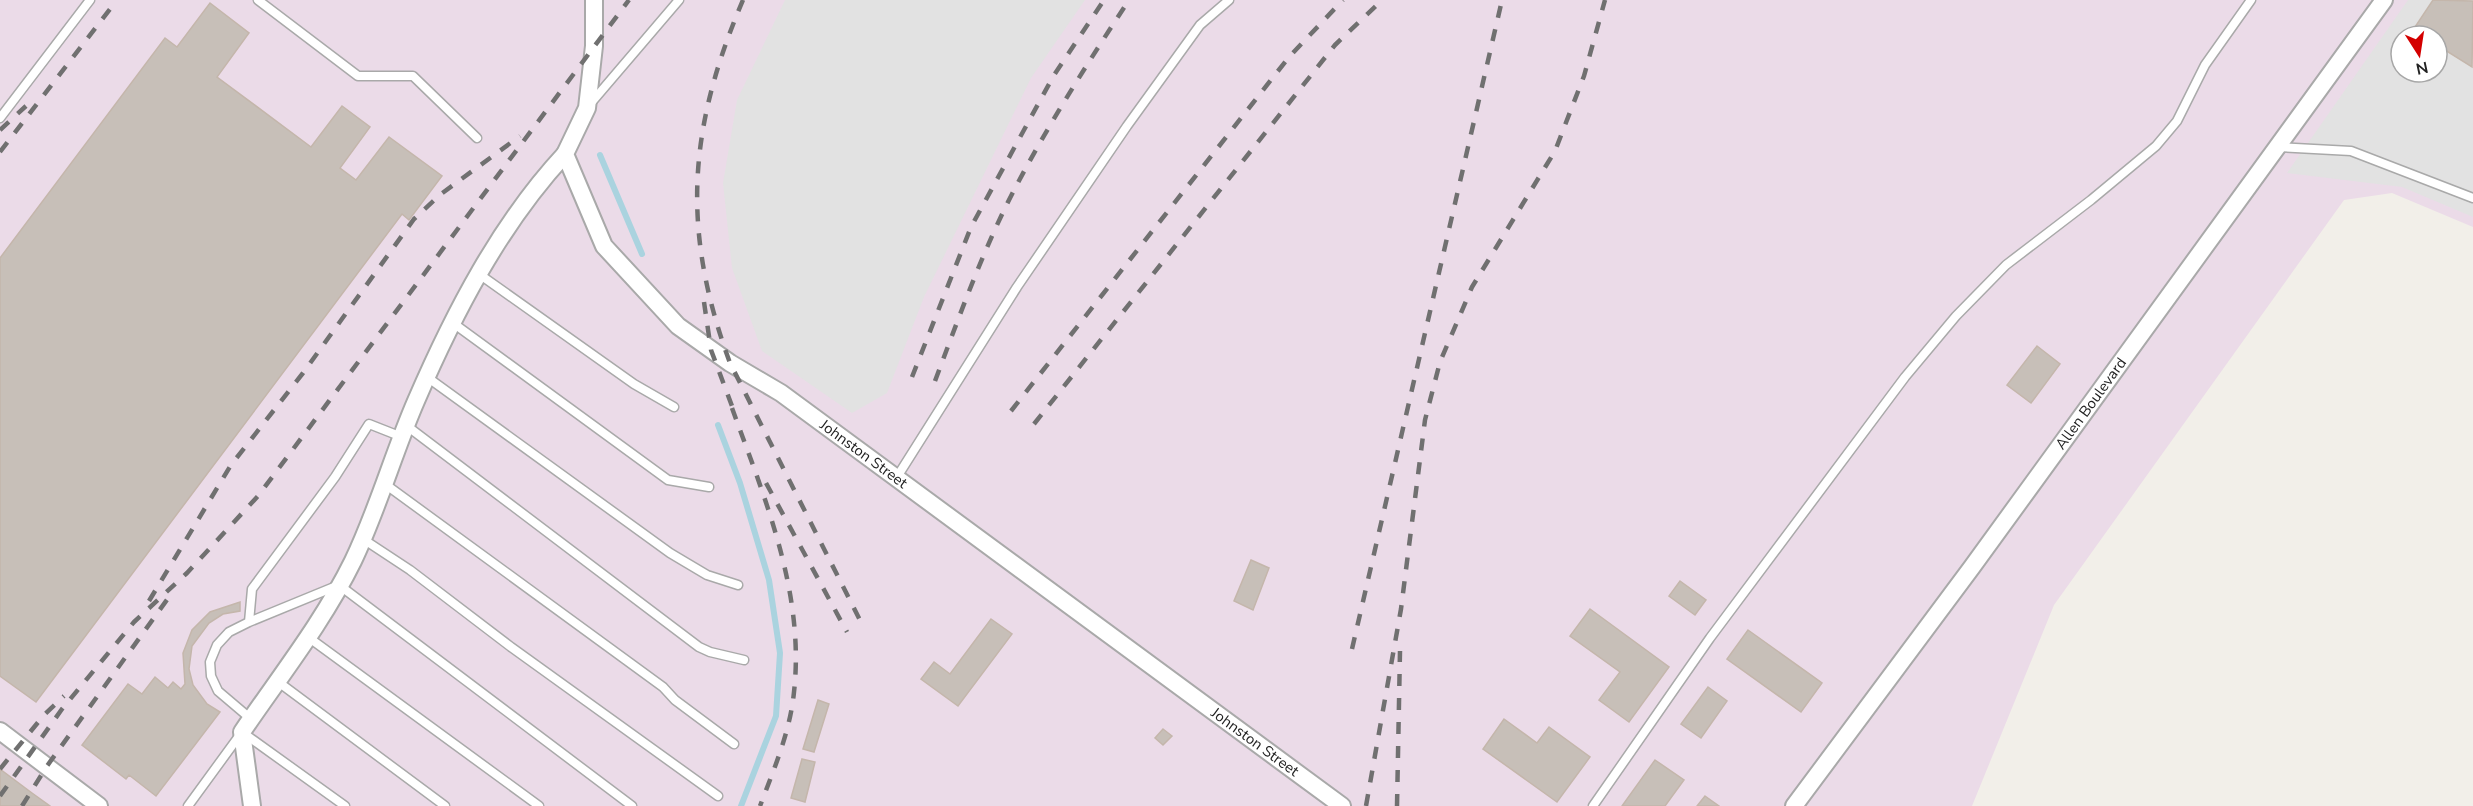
<svg xmlns="http://www.w3.org/2000/svg" width="2473" height="806" font-family="'Nunito Sans',sans-serif">
  <style>
    .industrial { fill: #ebdbe8; fill-rule: evenodd }
    .parking { fill: #e2e2e2; fill-rule: evenodd }
    .lines { fill: none; stroke-linecap: round; stroke-linejoin: round }
    .stream { stroke: #aad3df; stroke-width: 6 }
    .building { fill: #c7bfb8; stroke: #c4b6ab; stroke-width: 1.5 }
    .lane-casing { stroke: #a9a9a9; stroke-width: 11 }
    .street-casing { stroke: #a9a9a9; stroke-width: 20 }
    .lane { stroke: #fff; stroke-width: 8 }
    .street { stroke: #fff; stroke-width: 16 }
    .rail { stroke: #707070; stroke-width: 4.5; stroke-dasharray: 12 12; stroke-linecap: butt }
    .labels { text-anchor: middle; stroke-width: 6; stroke-linejoin: round; paint-order: stroke }
    .street-label { font-size: 15px; fill: #222; stroke: #fff }
  </style>
  <rect width="100%" height="100%" fill="#f2efe9"/>
  <path class="industrial" d="M0 0H2473V227L2392 193 2344 200 2054 605 1972 806H0ZM2401 36H2437V72H2401Z"/>
  <path class="parking" d="M785 0H1085L1031 78 924 297 887 393 852 413 762 351 732 268 723 183 737 100Z
    M2408 0H2473V217L2402 187 2287 173ZM2401 36H2437V72H2401Z"/>
  <g class="lines">
    <path class="stream" d="M600 155 642 254
      M718 425 740 483 769 580 780 653 776 716 741 806"/>
  </g>
  <path class="building" d="M2433 0 2473 1 2472 67 2437 45V36H2423L2413 30Z
    M210 3 249 33 217 77 311 147 342 106 370 127 340 168 356 180 389 137 442 176 409 220 402 214 36 702 0 676V258L165 38 177 47Z
    M2037 346 2060 364 2031 403 2007 385Z
    M1251 560 1269 568 1253 610 1234 601Z
    M1680 581 1706 600 1695 615 1669 596Z
    M240 602V611L223 614 209 623 192 646 189 669 193 685 207 704 220 712 156 796 129 775 126 779 82 745 128 684 142 694 155 677 168 688 173 682 181 689 185 684 183 653 192 630 210 612Z
    M1590 609 1669 667 1629 722 1599 700 1620 672 1570 636Z
    M991 619 1012 634 958 706 921 679 934 662 950 674Z
    M1748 630 1822 683 1801 712 1727 659Z
    M1708 687 1727 701 1701 738 1681 724Z
    M818 700 829 704 814 752 803 749Z
    M1504 719 1537 743 1549 727 1590 757 1557 802 1483 749Z
    M1163 729 1172 736 1163 745 1155 738Z
    M802 759 815 762 805 802 791 798Z
    M1655 760 1684 780 1665 806H1622Z
    M0 769 32 793 50 806H0Z
    M1705 796 1719 806H1697Z"/>
  <g class="lines">
    <defs>
      <path id="lane" d="M258 0 358 76H413L477 138
        M591 103 679 0
        M0 118 90 0
        M2279 147 2351 151 2473 198
        M479 274 634 384 674 407
        M453 323 668 480 709 487
        M427 377 670 553 707 575 738 585
        M407 426 699 647 710 652 744 660
        M897 477 1017 287 1127 126 1200 25 1229 0
        M385 484 663 687 675 700 734 744
        M363 539 410 570 511 647 718 796
        M249 622 252 589 335 477 369 424 402 437
        M308 637 539 806
        M277 681 445 806
        M251 719 218 691 211 676 210 662 217 645 229 632 249 622 339 585 632 806
        M188 806 242 732 345 806
        M1593 806 1710 638 1905 377 1956 316 2006 265 2091 200 2156 146 2177 121 2205 65 2251 0"/>
      <g id="street">
        <path id="s1" d="M594 0V46L587 108 565 154 604 246 678 326 730 363 781 393 1342 806"/>
        <path d="M0 731 99 806"/>
        <path d="M252 806 242 732C280 676 323 622 353 561 378 509 393 454 416 401 454 313 500 224 565 154"/>
        <path id="s2" d="M1794 806 1972 567 2384 0"/>
      </g>
    </defs>
    <use href="#lane" class="lane-casing"/>
    <use href="#street" class="street-casing"/>
    <use href="#lane" class="lane"/>
    <use href="#street" class="street"/>
    <path class="rail" d="M743 0C688 129 681 230 730 363L863 626
      M0 130 26 106
      M0 152 117 0
      M704 302 711 350 735 414
      M912 377 971 227 1054 75 1104 0
      M935 381C958 320 980 258 1009 200 1044 131 1087 64 1129 0
      M732 408C765 499 805 593 794 692 790 732 774 769 760 806
      M1011 411 1289 57 1343 0
      M1034 424 1335 45 1382 0
      M766 483 847 632
      M149 601 231 465 303 373 414 219 441 194 520 136
      M1352 649 1502 0
      M0 769 44 715 64 696
      M0 796 62 709 134 622 187 573 258 496 629 0
      M22 806 47 766 169 597
      M1366 806 1401 609 1425 420 1440 362 1472 287 1555 151 1584 76 1605 0
      M1397 806 1400 651"/>
  </g>
  <g class="labels">
    <g class="street-label">
      <text dy="5" stroke="none"><textPath href="#s2" startOffset="500">Allen Boulevard</textPath></text>
      <text dy="5" stroke="none"><textPath href="#s1" startOffset="594">Johnston Street</textPath></text>
      <text dy="5" stroke="none"><textPath href="#s1" startOffset="1080">Johnston Street</textPath></text>
    </g>
  </g>
  <g transform="translate(2419 54) rotate(168)"><circle r="28" fill="#ffffff" stroke="#a7a7a7" stroke-width="1.5"/>
  <path d="M0-4.5L10 22L0 15L-10 22Z" fill="#d40000"/>
  <text y="-9" font-size="16" font-weight="bold" text-anchor="middle" fill="#222222">N</text>
  </g>
</svg>
